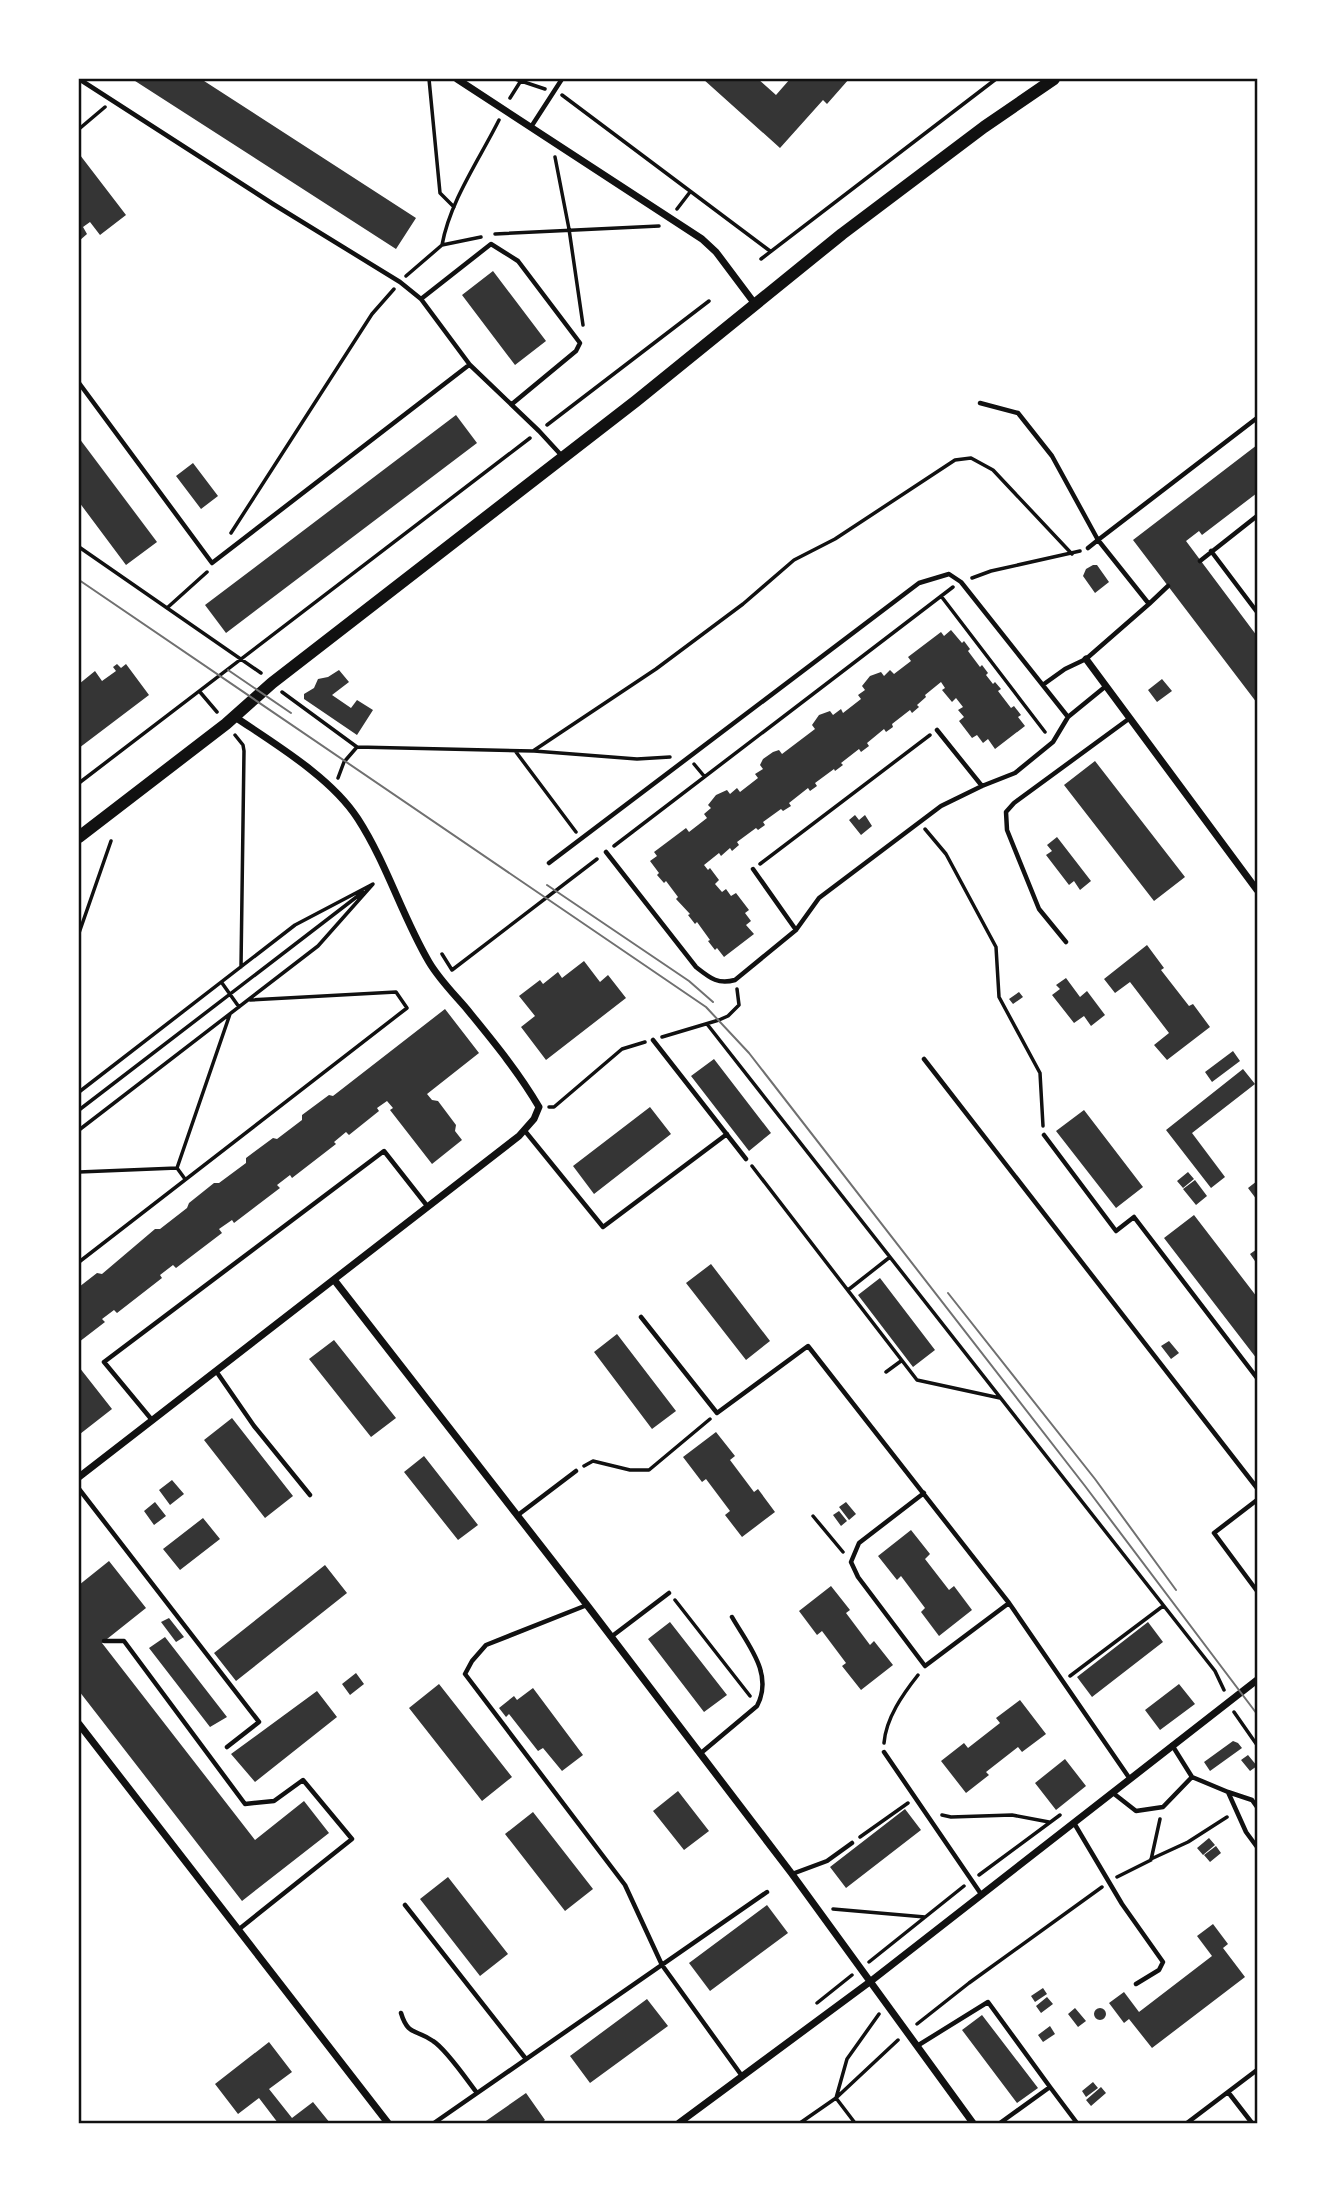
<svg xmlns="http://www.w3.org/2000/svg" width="1336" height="2202" font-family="'DejaVu Sans',sans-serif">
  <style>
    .building { fill: #353535 }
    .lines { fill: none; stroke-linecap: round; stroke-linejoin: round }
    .path { stroke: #111; stroke-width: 3.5 }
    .service { stroke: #111; stroke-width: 4.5 }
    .minor { stroke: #111; stroke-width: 7 }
    .tertiary { stroke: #111; stroke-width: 12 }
    .tram { stroke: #707070; stroke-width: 2 }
    .neatline { fill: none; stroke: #111; stroke-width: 2.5 }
  </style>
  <rect width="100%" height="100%" fill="#fff"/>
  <path class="building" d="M132 79H201L416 218 396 249Z
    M703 79H758L776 95 790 79H849L827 104 823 100 780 148Z
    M80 155 126 215 100 235 90 222 83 227 87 234 79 241Z
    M493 271 546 341 515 365 462 295Z
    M456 415 477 443 226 633 205 605Z
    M79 438 157 542 126 565 79 502Z
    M1257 445V493L1202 535 1199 531 1186 541 1257 636V703L1133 540Z
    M193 463 218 496 201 509 176 476Z
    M1093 565H1097L1109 582 1095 593 1083 576 1086 569Z
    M951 630 962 643 964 641 970 649 968 651 980 667 982 665 988 673 986 675 993 684 995 682 1001 689 998 691 1011 708 1014 706 1021 715 1018 717 1025 726 995 749 988 739 983 743 977 735 972 738 959 721 964 717 958 710 963 707 956 698 952 702 942 690 945 688 941 682 925 695 926 697 917 705 919 707 912 713 910 710 892 724 893 727 886 732 884 729 867 743 869 746 861 752 859 749 841 763 843 765 835 771 834 769 815 783 817 786 810 791 808 788 789 803 791 806 783 811 781 809 763 822 765 825 758 830 756 828 737 842 739 845 732 851 730 848 721 856 719 853 704 865 708 870 710 868 719 880 715 884 722 892 726 889 731 896 736 893 749 910 745 913 751 921 746 925 754 934 724 957 717 948 715 950 708 941 710 940 697 922 695 924 688 915 690 914 676 899 678 897 666 881 664 883 657 875 659 873 650 861 657 856 654 852 686 828 689 832 707 818 704 814 711 808 708 805 716 795 727 790 730 794 737 788 740 792 758 778 755 774 763 769 760 765 763 759 773 752 779 750 782 754 815 729 812 725 819 715 830 711 833 715 841 709 843 713 861 699 858 695 865 690 862 686 870 676 881 672 884 676 890 670 894 674 911 661 908 657 941 632 944 636Z
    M117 664 121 668 126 664 149 695 79 748V684L95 671 102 681 116 671 113 667Z
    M339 670 349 682 332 695 351 708 357 700 373 710 357 735 304 699V694L314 688 318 679 328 677Z
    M1162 679 1172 691 1157 702 1148 690Z
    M1095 761 1185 877 1154 901 1064 785Z
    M855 815 859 820 865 815 872 826 861 835 849 820Z
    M1057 837 1091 881 1080 890 1074 881 1069 885 1046 855 1052 851 1047 845Z
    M1147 945 1164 968 1161 970 1189 1006 1193 1004 1210 1027 1167 1060 1154 1045 1169 1033 1130 982 1115 993 1104 979Z
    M584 961 600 982 608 975 626 998 546 1060 521 1027 535 1016 519 996 540 980 543 984 558 972 562 978Z
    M1066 978 1080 997 1087 991 1105 1015 1091 1026 1084 1016 1074 1023 1052 995 1060 989 1056 985Z
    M1019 992 1023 997 1013 1004 1009 999Z
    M445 1009 479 1053 427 1094 432 1100 438 1101 456 1125 455 1131 462 1140 432 1164 390 1110 393 1108 387 1101 377 1108 379 1111 349 1135 346 1132 334 1142 336 1144 292 1178 290 1175 277 1185 280 1188 234 1223 232 1220 219 1229 222 1233 176 1268 173 1265 160 1275 162 1278 117 1313 114 1310 102 1319 105 1322 79 1342V1287L97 1273 102 1274 155 1229H160L187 1208 189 1203 214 1183H219L246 1163V1158L273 1138 277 1139 302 1120V1115L329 1095 333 1096Z
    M1233 1051 1240 1061 1212 1082 1205 1072Z
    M714 1059 771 1133 749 1151 691 1076Z
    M1243 1069 1255 1084 1192 1133 1225 1177 1211 1188 1166 1130Z
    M650 1107 671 1134 594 1194 573 1166Z
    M1084 1110 1143 1187 1116 1208 1056 1131Z
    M1188 1172 1194 1179 1183 1188 1177 1181Z
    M1195 1180 1207 1196 1196 1205 1183 1189Z
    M1257 1181V1200L1248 1188Z
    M1194 1215 1257 1297V1359L1164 1238Z
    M1257 1249V1264L1250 1254Z
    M711 1264 770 1341 746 1360 686 1283Z
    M880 1278 935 1350 913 1367 858 1295Z
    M617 1334 676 1411 652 1429 594 1352Z
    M334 1340 396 1418 371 1437 309 1359Z
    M1169 1341 1179 1353 1171 1359 1161 1346Z
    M79 1367 112 1409 80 1434 79 1432Z
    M232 1418 293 1496 265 1518 204 1440Z
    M716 1432 735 1456 730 1460 754 1492 758 1489 775 1512 742 1537 725 1515 730 1511 706 1479 702 1482 683 1457Z
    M424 1456 478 1525 458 1540 404 1472Z
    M172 1480 184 1494 170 1505 159 1490Z
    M155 1502 166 1516 154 1525 144 1511Z
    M846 1502 856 1514 849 1520 839 1507Z
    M839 1511 847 1521 841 1526 833 1515Z
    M203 1518 220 1539 180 1570 163 1549Z
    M911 1530 930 1554 925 1559 949 1590 954 1586 972 1610 939 1636 921 1612 925 1608 901 1576 897 1580 878 1556Z
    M109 1561 146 1608 102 1643 255 1840 304 1801 329 1833 242 1901 79 1691V1585Z
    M325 1565 347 1593 236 1681 214 1653Z
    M831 1586 850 1610 846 1613 870 1645 874 1641 893 1665 861 1690 842 1666 846 1663 822 1631 817 1635 799 1611Z
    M169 1618 184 1637 176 1642 161 1622Z
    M670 1622 727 1695 704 1712 648 1639Z
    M1148 1622 1163 1642 1092 1697 1077 1677Z
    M165 1637 227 1717 210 1727 149 1648Z
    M356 1673 364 1684 350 1695 342 1684Z
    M439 1684 512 1777 482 1801 409 1708Z
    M1179 1684 1195 1704 1160 1730 1145 1710Z
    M533 1688 583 1755 562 1771 543 1748 538 1751 509 1714 506 1717 499 1708 514 1696 517 1700Z
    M317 1691 337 1717 255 1782 231 1754Z
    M1020 1700 1046 1734 1022 1752 1018 1747 986 1772 989 1775 966 1793 941 1761 964 1743 968 1748 1000 1723 996 1718Z
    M1233 1741 1238 1743 1242 1748 1210 1771 1204 1762Z
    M1248 1755 1257 1766 1250 1771 1241 1760Z
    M1065 1759 1086 1786 1056 1810 1035 1783Z
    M678 1791 709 1831 684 1850 653 1811Z
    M905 1809 921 1830 846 1888 830 1867Z
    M533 1812 593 1889 565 1911 505 1834Z
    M1209 1838 1215 1845 1203 1855 1197 1848Z
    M1216 1846 1221 1853 1210 1862 1204 1855Z
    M448 1877 508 1954 480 1976 420 1899Z
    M767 1905 788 1933 710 1991 689 1963Z
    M1213 1924 1228 1944 1223 1948 1245 1977 1152 2048 1129 2019 1124 2023 1109 2003 1124 1992 1139 2012 1212 1956 1197 1936Z
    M1043 1988 1047 1994 1035 2002 1031 1996Z
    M1047 1997 1053 2004 1041 2013 1036 2006Z
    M647 1999 668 2026 590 2083 570 2056Z
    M1094 2014a6 6 0 1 1 12 0a6 6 0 1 1-12 0Z
    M1075 2008 1086 2021 1078 2027 1068 2014Z
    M982 2015 1038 2088 1017 2103 962 2030Z
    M1050 2026 1055 2034 1043 2042 1038 2035Z
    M269 2042 292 2072 269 2089 292 2118 313 2102 330 2123H278L259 2098 238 2114 215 2084Z
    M1093 2082 1098 2088 1086 2097 1082 2091Z
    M1101 2087 1106 2093 1091 2106 1086 2100Z
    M526 2093 545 2120 541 2123H483Z"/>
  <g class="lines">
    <path class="path" d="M429 79 440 193 454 207
      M515 79 545 89
      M562 95 770 251
      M510 98 522 79
      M79 129 105 107
      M555 157 569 229 583 325
      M677 209 690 192
      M495 234 659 226
      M442 245C450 201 479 160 499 120
      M761 259 996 79
      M406 276 442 245 481 237
      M547 425 709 301
      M231 533 372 314 394 289
      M79 547 261 673
      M972 578 991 571 1080 551
      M941 596 1045 732
      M167 608 207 572
      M200 692 217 712
      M282 692 357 747 533 751 656 669 743 604 794 560 835 539 955 460 971 458 993 470 1072 554
      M235 735 243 745 244 751 241 967
      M534 751 637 759 670 757
      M516 752 576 832
      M694 764 704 776
      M338 778 344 762 357 747
      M79 783 530 438
      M925 829 946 854 996 947 999 997 1040 1073 1043 1126
      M614 846 953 587
      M760 864 930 735
      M79 933 111 841
      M442 954 452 970 597 859
      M222 983 239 1007
      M707 1024 1215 1671 1224 1690
      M662 1037 719 1020 728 1016 739 1005 737 989
      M79 1092 295 925 373 884 318 946 79 1130
      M549 1107H554L622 1049 645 1042
      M79 1110 363 892
      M752 1166 917 1380 1000 1398
      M177 1168 185 1179
      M79 1172 177 1168 230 1014
      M79 1262 407 1008 396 992 250 1000
      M848 1290 890 1257
      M886 1372 901 1361
      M584 1466 593 1461 630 1470H649L710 1419
      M813 1516 843 1552
      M675 1600 750 1696
      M1070 1676 1163 1606
      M1234 1712 1257 1745
      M884 1743C886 1718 903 1694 918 1675
      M942 1815 951 1817 1012 1815 1049 1822
      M860 1837 908 1803
      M1151 1859 1188 1842 1227 1817
      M979 1875 1060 1815
      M1117 1877 1151 1860 1160 1819
      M833 1909 925 1917
      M869 1962 964 1886
      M817 2003 852 1975
      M917 2024 969 1983 1102 1887
      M800 2123 836 2098 898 2040
      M855 2123 836 2098 847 2059 879 2014"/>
    <path class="service" d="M79 79 273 204 400 282 421 299 470 365 539 431 562 456
      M531 127 562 79
      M421 299 491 244 518 261 580 343 576 351 512 404
      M79 383 212 563 469 365
      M980 403 1018 413 1052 456 1098 540 1088 548
      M1211 551 1257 612
      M1200 561 1257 516
      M1149 604 1168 586
      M1044 684 1065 669 1086 659 1149 604 1098 540 1257 418
      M937 730 982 786
      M606 852 696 967C710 978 718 985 735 980L796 930 819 898 941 806 982 786 1015 773 1053 742 1068 717 1106 686
      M549 863 919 583 949 574 961 582 1068 717
      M753 869 796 930
      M1066 942 1039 909 1007 830 1006 812 1014 803 1130 718
      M653 1040 746 1159
      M924 1059 1257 1488
      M525 1131 603 1227 727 1134
      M1044 1135 1116 1231 1134 1217 1257 1378
      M641 1317 717 1413 808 1346 1009 1603 1130 1779
      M216 1371 254 1426 310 1495
      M152 1420 104 1362 384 1151 428 1207
      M79 1489 259 1722 227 1747
      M924 1493 859 1543 851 1562 858 1577 925 1666 1009 1603
      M1257 1500 1214 1533 1257 1591
      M518 1515 576 1471
      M587 1605 486 1645 472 1661 465 1674 625 1885 662 1965 742 2076
      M611 1637 669 1593
      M104 1641H124L245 1804 274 1801 303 1780 352 1839 238 1930
      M884 1752 981 1894
      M701 1753 757 1706C774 1674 748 1645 732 1617
      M1192 1777 1228 1792 1246 1832 1257 1847
      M1228 1792 1252 1800 1257 1807
      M1113 1793 1136 1811 1163 1807 1192 1777 1172 1745
      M1074 1823 1122 1904 1163 1962 1159 1970 1136 1984
      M792 1874 827 1861 852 1843
      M405 1905 526 2059
      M401 2013C408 2036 416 2029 433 2041 446 2049 467 2080 477 2093
      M917 2046 988 2002 1050 2087 1000 2123
      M1050 2087 1077 2123
      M1228 2092 1252 2123
      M434 2123 767 1892
      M1187 2123 1257 2070"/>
    <path class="minor" d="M457 79 702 239 716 252 755 304
      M1086 659 1257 890
      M335 1281 587 1605 792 1874 973 2123
      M79 1477 519 1136 534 1119 539 1107C518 1071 492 1040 466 1008 453 993 439 979 429 962 402 916 387 864 358 819 332 778 275 744 235 717
      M79 1724 388 2123
      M679 2123 871 1981 1257 1680"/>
    <path class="tertiary" d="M79 837 226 724 272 683 636 401 842 234 984 127 1054 79"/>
    <path class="tram" d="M79 580 706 1007 749 1053 1085 1486 1257 1714
      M228 670 291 713
      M547 885 689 981 713 1002
      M948 1293 1095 1479 1176 1590"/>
  </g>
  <rect width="1336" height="2202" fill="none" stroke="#ffffff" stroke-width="161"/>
  <rect x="80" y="80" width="1176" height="2042" class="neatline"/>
</svg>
